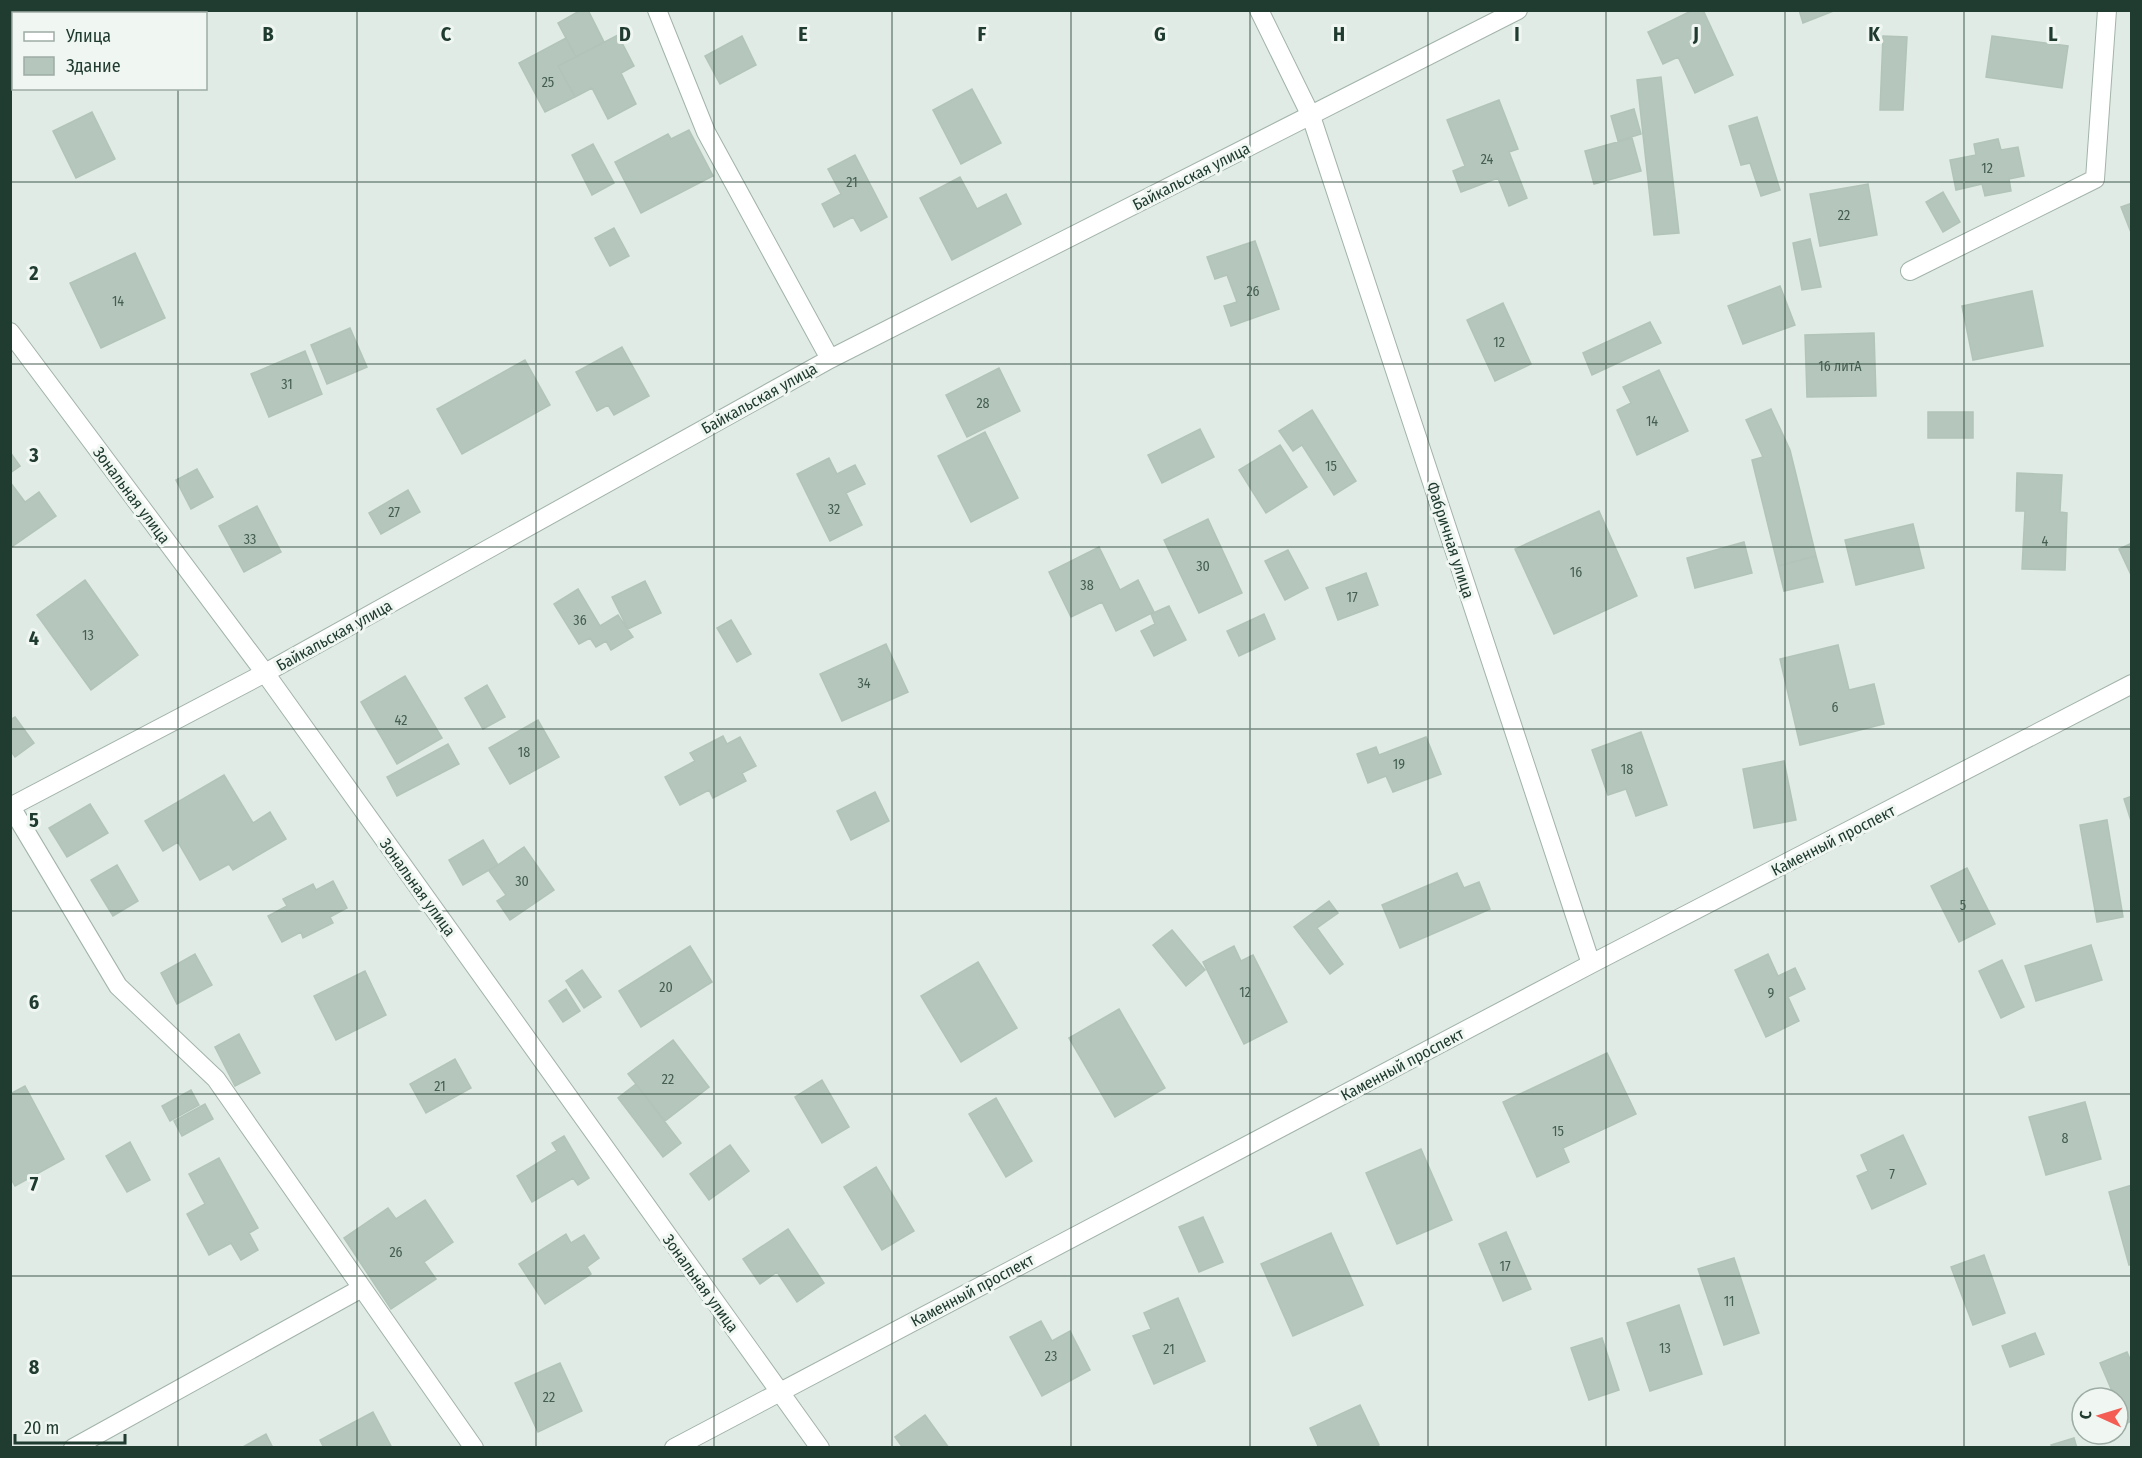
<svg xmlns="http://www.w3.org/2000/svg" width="2142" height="1458" font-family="'Fira Sans Condensed',sans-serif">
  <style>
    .building { fill: #b5c6bc; stroke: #b2c4b9; stroke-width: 1.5 }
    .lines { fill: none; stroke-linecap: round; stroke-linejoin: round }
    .minor-casing { stroke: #a2b3aa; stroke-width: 20 }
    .minor { stroke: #fff; stroke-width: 18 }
    .grid { fill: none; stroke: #203b2f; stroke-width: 1.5; stroke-opacity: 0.55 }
    .labels { text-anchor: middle; stroke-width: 6; stroke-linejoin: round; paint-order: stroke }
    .number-label { font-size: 14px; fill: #455e52 }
    .street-label { font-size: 16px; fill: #203b2f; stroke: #f0f7f2 }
    .grid-label { font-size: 20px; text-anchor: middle; font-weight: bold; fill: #203b2f; stroke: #f0f7f2; stroke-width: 6; stroke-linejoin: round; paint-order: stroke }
  </style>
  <rect width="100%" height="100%" fill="#dfebe4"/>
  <path class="building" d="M10 10H94L96 14H14V60L10 54Z
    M581 10H588L604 42 576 57 558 23Z
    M1693 10H1703L1733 75 1695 93 1678 57 1663 64 1648 32Z
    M1799 10H1836L1803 23Z
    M618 35 634 66 621 73 636 104 608 119 592 88 575 97 558 66Z
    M742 36 756 65 720 84 705 56Z
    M1883 36 1907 37 1903 110H1880Z
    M1992 36 2068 46 2062 88 1986 77Z
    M566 38 576 57 558 66 575 97 545 112 519 63Z
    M1661 77 1679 233 1654 235 1637 80Z
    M972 89 1001 143 961 164 933 110Z
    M1499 100 1518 149 1509 152 1527 198 1509 206 1498 178 1461 192 1453 171 1465 166 1447 120Z
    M1634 109 1641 134 1618 141 1611 116Z
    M92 112 115 159 76 178 53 131Z
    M1757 117 1780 190 1761 196 1750 163 1741 165 1729 126Z
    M689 130 713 176 641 213 615 162 668 134 671 139Z
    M1632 138 1641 171 1594 184 1585 151Z
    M1998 139 2001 150 2018 147 2024 176 2009 179 2011 191 1985 196 1982 184 1956 190 1950 160 1976 155 1974 144Z
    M593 144 614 183 592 195 572 155Z
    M855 155 887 217 861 231 853 217 834 227 822 204 841 194 828 169Z
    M960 177 977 209 1006 194 1021 224 952 260 920 198Z
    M1868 184 1877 235 1820 246 1810 194Z
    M1943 192 1960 222 1943 232 1926 202Z
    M2132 203V235L2121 207Z
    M614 228 629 256 610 266 595 238Z
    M1810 239 1821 287 1802 290 1793 243Z
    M1255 241 1279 309 1231 326 1224 306 1237 302 1227 275 1215 279 1207 257Z
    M135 253 165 318 101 348 70 283Z
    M1780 286 1795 325 1743 344 1728 306Z
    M2032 291 2043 346 1973 360 1962 306Z
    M1503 303 1531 364 1495 381 1467 320Z
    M1650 322 1661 343 1592 375 1583 353Z
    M350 328 367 367 327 384 311 345Z
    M1874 333 1876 396 1807 397 1805 335Z
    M622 347 649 396 614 415 608 405 597 411 576 372Z
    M305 351 322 394 269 417 251 374Z
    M525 360 550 405 462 454 437 409Z
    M999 368 1020 411 967 437 946 395Z
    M1659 370 1688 431 1637 455 1617 410 1631 403 1623 387Z
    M1771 409 1790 450 1816 556 1778 566 1752 460 1763 457 1746 420Z
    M1312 410 1356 481 1334 495 1302 445 1293 451 1279 431Z
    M1928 412H1973V438H1928Z
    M1200 429 1214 457 1162 483 1148 455Z
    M985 432 1018 498 971 522 938 456Z
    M1280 445 1307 487 1266 513 1239 470Z
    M10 452 20 466 10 473Z
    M829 458 837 474 855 465 865 484 846 493 862 525 830 541 797 474Z
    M197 469 213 497 191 509 176 480Z
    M2017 473 2062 475 2060 512 2067 513 2065 570 2022 569 2025 511H2016Z
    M10 482 25 502 39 492 56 516 10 548Z
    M408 490 420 512 381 534 369 513Z
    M257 506 281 552 244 572 219 526Z
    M1599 511 1637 596 1554 634 1515 549Z
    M1208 519 1242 593 1199 613 1164 540Z
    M1913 524 1924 568 1856 585 1845 540Z
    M1744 542 1752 573 1695 588 1687 558Z
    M2132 543V577L2119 549Z
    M1099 547 1120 590 1138 580 1154 612 1116 631 1102 602 1071 617 1049 572Z
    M1288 550 1308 588 1285 600 1265 561Z
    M1816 556 1823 582 1784 591 1778 566Z
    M1366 573 1378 605 1338 620 1326 588Z
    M85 580 138 655 91 690 37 615Z
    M645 581 661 613 628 629 612 597Z
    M578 589 600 626 618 615 633 637 611 650 606 641 596 647 590 638 579 644 554 604Z
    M1169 606 1186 640 1154 656 1141 631 1155 624 1151 614Z
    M1264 614 1275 639 1239 656 1227 631Z
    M731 620 751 654 737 662 717 628Z
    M886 644 908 692 842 721 820 674Z
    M1838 645 1849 690 1874 684 1884 724 1800 745 1780 659Z
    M405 676 442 738 397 764 361 702Z
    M487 685 505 717 483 729 465 698Z
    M15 717 34 743 15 757 10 750V720Z
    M538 720 559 757 510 784 489 748Z
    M1641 732 1667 805 1636 816 1626 789 1608 795 1592 750Z
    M723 736 727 744 740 737 756 766 742 773 746 781 713 798 709 790 680 805 665 777 695 761 690 753Z
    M1426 737 1441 774 1393 792 1386 776 1368 783 1357 754 1376 747 1379 755Z
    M448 744 459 764 397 796 387 777Z
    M1784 761 1796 820 1754 828 1743 769Z
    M224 775 253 823 270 812 286 839 233 870 229 864 200 880 178 842 163 851 145 821Z
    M875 792 889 821 851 840 837 811Z
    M2132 796V824L2124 799Z
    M90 804 108 833 67 857 49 828Z
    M2107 820 2123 917 2097 922 2080 825Z
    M483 840 498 865 463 885 449 860Z
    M524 847 554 890 510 920 497 901 506 895 489 871Z
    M117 865 138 901 113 916 91 880Z
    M1967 868 1995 924 1959 942 1931 886Z
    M1457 873 1464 888 1479 882 1490 909 1400 948 1382 905Z
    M333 881 347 908 330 917 333 923 303 938 301 932 282 942 268 916 287 906 283 899 313 884 316 890Z
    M1329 901 1338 913 1317 928 1343 964 1330 974 1294 927Z
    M1172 930 1205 970 1186 986 1153 945Z
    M2091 945 2102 980 2036 1001 2025 966Z
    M690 946 712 982 641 1027 619 991Z
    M1234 946 1241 961 1253 955 1287 1022 1244 1044 1203 962Z
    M195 954 212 985 177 1004 161 973Z
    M1768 954 1778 976 1795 968 1805 989 1788 997 1799 1021 1766 1037 1735 970Z
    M2002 960 2024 1007 2001 1018 1979 971Z
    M978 962 1017 1028 961 1062 921 996Z
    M582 970 601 997 584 1008 566 981Z
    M365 971 386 1015 336 1040 314 996Z
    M566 989 580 1011 563 1022 549 1001Z
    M1119 1009 1165 1088 1115 1117 1069 1038Z
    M239 1034 260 1073 235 1086 215 1047Z
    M673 1040 709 1087 665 1121 628 1074Z
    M1607 1053 1636 1114 1563 1148 1569 1162 1537 1177 1503 1102Z
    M455 1059 471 1088 426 1113 410 1084Z
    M822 1080 849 1127 822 1143 795 1097Z
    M636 1084 681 1143 663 1157 618 1098Z
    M25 1086 64 1159 15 1186 10 1177V1094Z
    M191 1090 199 1105 170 1121 162 1106Z
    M996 1098 1032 1161 1006 1177 969 1114Z
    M2085 1102 2101 1159 2046 1175 2029 1117Z
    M205 1104 213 1119 182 1136 174 1121Z
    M1903 1135 1926 1184 1872 1209 1857 1176 1868 1171 1861 1155Z
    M564 1136 589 1178 578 1185 573 1178 532 1202 517 1176 557 1151 552 1143Z
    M130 1142 150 1180 127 1192 106 1156Z
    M730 1145 749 1171 709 1200 690 1174Z
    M1421 1149 1452 1220 1397 1244 1366 1173Z
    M219 1158 258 1228 249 1233 258 1250 241 1260 231 1243 209 1255 187 1214 205 1204 189 1174Z
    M876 1167 914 1231 882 1250 844 1187Z
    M2132 1185V1264L2129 1265 2109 1192Z
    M425 1200 453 1242 424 1262 436 1279 391 1309 344 1238 388 1208 396 1219Z
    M1203 1217 1223 1262 1199 1272 1179 1227Z
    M788 1229 824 1283 797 1302 777 1272 760 1284 743 1259Z
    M1506 1232 1531 1289 1503 1301 1479 1244Z
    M1331 1233 1363 1305 1293 1336 1261 1264Z
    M566 1234 571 1243 584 1235 599 1258 587 1267 591 1274 545 1304 519 1264Z
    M1984 1255 2005 1313 1973 1325 1951 1267Z
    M1734 1258 1759 1333 1724 1345 1698 1269Z
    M1178 1298 1205 1361 1154 1384 1133 1336 1151 1329 1144 1313Z
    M1679 1305 1702 1374 1650 1391 1627 1323Z
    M1041 1321 1052 1341 1070 1331 1090 1370 1042 1396 1010 1337Z
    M2035 1333 2044 1354 2010 1367 2002 1346Z
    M1602 1338 1619 1390 1589 1400 1571 1348Z
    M2127 1352 2132 1364V1421L2125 1424 2118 1406V1398H2115L2100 1363Z
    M560 1363 582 1411 538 1432 515 1383Z
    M1360 1405 1379 1445 1373 1448H1319L1310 1428Z
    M373 1412 392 1448H324L320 1440Z
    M925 1415 949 1448H903L895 1437Z
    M266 1434 273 1448H241Z
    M2074 1438 2077 1448H2052L2051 1445Z"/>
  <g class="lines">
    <defs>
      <path id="minor" d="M657 10 706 132 830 359
        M1259 10 1311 116 1591 964
        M1910 271 2095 179 2107 10
        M10 332 265 673 820 1448
        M10 807 265 673 830 359 1518 10
        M11 807 118 986 216 1079 474 1448
        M73 1448 362 1288
        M674 1448 1591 964 2132 684"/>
    </defs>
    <use href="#minor" class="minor-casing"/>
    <use href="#minor" class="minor"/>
  </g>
  <path class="grid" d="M178 10V14M357 10V1448M536 10V1448M714 10V1448M892 10V1448M1071 10V1448M1250 10V1448M1428 10V1448M1606 10V1448M1785 10V1448M1964 10V1448M178 88V1448M10 182H2132M10 364H2132M10 547H2132M10 729H2132M10 911H2132M10 1094H2132M10 1276H2132"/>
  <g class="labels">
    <g class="number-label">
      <text x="548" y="87">25</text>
      <text x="1487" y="164">24</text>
      <text x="1987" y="173">12</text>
      <text x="852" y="187">21</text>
      <text x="1844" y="220">22</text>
      <text x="1253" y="296">26</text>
      <text x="118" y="306">14</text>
      <text x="1499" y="347">12</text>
      <text x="1840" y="371">16 литА</text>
      <text x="287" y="389">31</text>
      <text x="983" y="408">28</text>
      <text x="1652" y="426">14</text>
      <text x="1331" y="471">15</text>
      <text x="834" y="514">32</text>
      <text x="394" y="517">27</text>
      <text x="250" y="544">33</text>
      <text x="2045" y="546">4</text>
      <text x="1203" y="571">30</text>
      <text x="1576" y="577">16</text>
      <text x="1087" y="590">38</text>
      <text x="1352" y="602">17</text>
      <text x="580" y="625">36</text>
      <text x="88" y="640">13</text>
      <text x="864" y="688">34</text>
      <text x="1835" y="712">6</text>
      <text x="401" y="725">42</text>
      <text x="524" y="757">18</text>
      <text x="1399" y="769">19</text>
      <text x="1627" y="774">18</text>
      <text x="522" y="886">30</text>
      <text x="1963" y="910">5</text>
      <text x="666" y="992">20</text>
      <text x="1245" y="997">12</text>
      <text x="1771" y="998">9</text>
      <text x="668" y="1084">22</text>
      <text x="440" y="1091">21</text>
      <text x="1558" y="1136">15</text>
      <text x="2065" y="1143">8</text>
      <text x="1892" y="1179">7</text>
      <text x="396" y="1257">26</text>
      <text x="1505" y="1271">17</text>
      <text x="1729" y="1306">11</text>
      <text x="1665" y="1353">13</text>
      <text x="1169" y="1354">21</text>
      <text x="1051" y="1361">23</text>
      <text x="549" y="1402">22</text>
    </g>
    <g class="street-label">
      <text transform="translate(1191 176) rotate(-27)" y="6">Байкальская улица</text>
      <text transform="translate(759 398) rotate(-29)" y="6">Байкальская улица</text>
      <text transform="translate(132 495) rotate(53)" y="6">Зональная улица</text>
      <text transform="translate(1451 540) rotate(72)" y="6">Фабричная улица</text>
      <text transform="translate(334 635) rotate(-29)" y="6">Байкальская улица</text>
      <text transform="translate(1833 840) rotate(-27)" y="6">Каменный проспект</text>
      <text transform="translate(418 887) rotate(54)" y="6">Зональная улица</text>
      <text transform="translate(1402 1064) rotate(-28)" y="6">Каменный проспект</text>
      <text transform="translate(701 1283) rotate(54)" y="6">Зональная улица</text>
      <text transform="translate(972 1290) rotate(-28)" y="6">Каменный проспект</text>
    </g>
  </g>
  <g class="grid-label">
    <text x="268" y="41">B</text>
    <text x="446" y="41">C</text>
    <text x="625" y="41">D</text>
    <text x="803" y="41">E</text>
    <text x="982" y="41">F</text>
    <text x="1160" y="41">G</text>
    <text x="1339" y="41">H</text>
    <text x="1517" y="41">I</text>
    <text x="1696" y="41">J</text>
    <text x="1874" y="41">K</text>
    <text x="2053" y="41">L</text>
    <text x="34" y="280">2</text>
    <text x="34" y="462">3</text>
    <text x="34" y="645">4</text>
    <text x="34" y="827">5</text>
    <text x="34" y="1009">6</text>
    <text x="34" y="1191">7</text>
    <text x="34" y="1374">8</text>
  </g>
  <rect width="2142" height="1458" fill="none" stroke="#203b2f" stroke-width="24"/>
  <rect x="12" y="12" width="195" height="78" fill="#f0f7f2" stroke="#9daca4" stroke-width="1.5"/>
  <rect x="24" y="32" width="30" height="9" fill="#ffffff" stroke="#9daca4" stroke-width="1.5"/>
  <text x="66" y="42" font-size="18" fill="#203b2f">Улица</text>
  <rect x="24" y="57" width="30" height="18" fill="#b5c6bc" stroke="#9daca4" stroke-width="1.5"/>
  <text x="66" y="72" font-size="18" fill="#203b2f">Здание</text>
  <g transform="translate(2100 1416) rotate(274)"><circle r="28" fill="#f0f7f2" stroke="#9daca4" stroke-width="1.5"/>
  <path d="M0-4.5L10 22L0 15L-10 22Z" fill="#f45d54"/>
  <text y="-9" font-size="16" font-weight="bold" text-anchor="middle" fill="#203b2f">С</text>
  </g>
  <path d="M15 1434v9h110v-9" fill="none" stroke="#203b2f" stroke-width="3"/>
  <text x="24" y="1434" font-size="18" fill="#203b2f" stroke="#f0f7f2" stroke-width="4.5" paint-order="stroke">20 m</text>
</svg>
